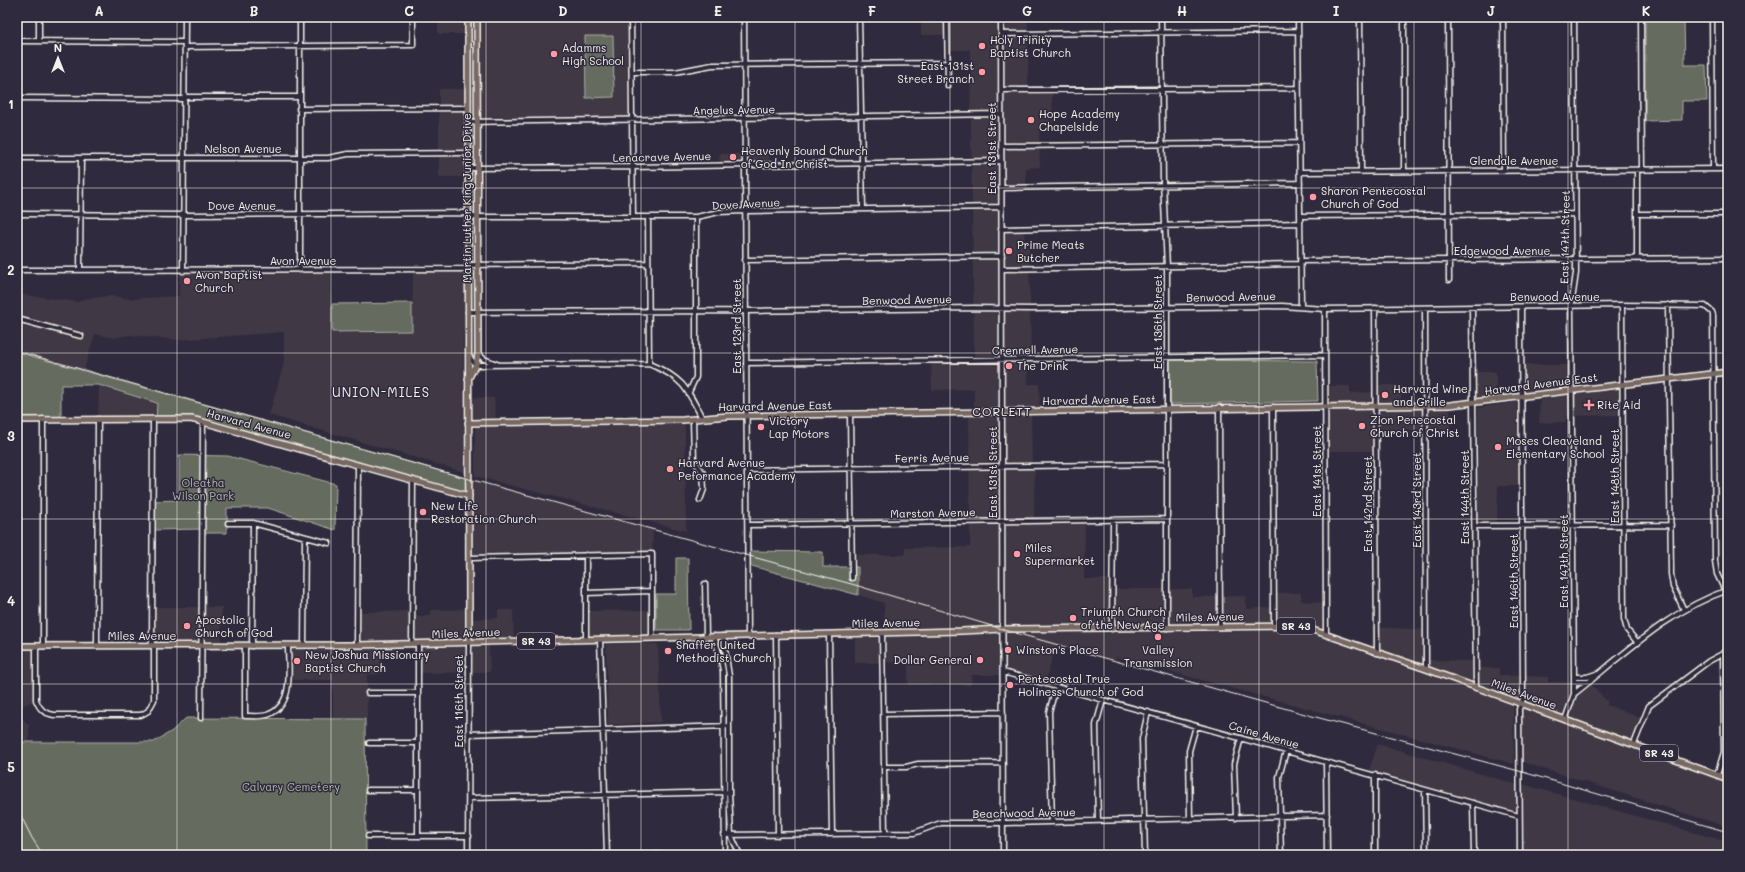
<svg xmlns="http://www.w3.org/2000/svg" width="1745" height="872" font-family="Mali,sans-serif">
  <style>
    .built { fill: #413845 }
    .green { fill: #656c5f; stroke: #acaea4 }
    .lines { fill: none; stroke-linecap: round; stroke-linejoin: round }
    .minor-casing { stroke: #f4f1e8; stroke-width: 7 }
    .major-casing { stroke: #f4f1e8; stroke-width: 8 }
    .minor { stroke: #2f2a3d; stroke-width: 4 }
    .major { stroke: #776864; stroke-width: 5 }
    .rail { stroke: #f4f1e8; stroke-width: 1 }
    .grid { fill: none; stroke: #f4f1e8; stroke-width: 1; stroke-opacity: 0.55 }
    .poi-dot { fill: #ff9aa2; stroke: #2f2a3d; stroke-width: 1.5 }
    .labels { text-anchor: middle; stroke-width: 3; stroke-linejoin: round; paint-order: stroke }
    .shield { fill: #2f2a3d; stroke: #b9b5b5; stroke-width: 1 }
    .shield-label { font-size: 10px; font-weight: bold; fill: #f4f1e8 }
    .poi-label { font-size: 11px; fill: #f4f1e8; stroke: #2f2a3d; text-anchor: start }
    .street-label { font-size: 11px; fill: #f4f1e8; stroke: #2f2a3d }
    .park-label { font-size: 11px; fill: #b4b5aa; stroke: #2f2a3d }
    .neighbourhood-label { font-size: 12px; letter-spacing: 1px; fill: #f4f1e8; stroke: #2f2a3d }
    .quarter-label { font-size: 13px; letter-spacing: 1px; fill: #f4f1e8; stroke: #2f2a3d }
    .neatline { fill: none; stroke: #f4f1e8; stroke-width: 1.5 }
    .grid-label { font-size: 13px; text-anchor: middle; font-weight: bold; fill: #f4f1e8 }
  </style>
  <rect width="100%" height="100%" fill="#2f2a3d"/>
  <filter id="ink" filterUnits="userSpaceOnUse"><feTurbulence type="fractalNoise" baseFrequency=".025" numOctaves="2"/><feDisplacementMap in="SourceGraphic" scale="8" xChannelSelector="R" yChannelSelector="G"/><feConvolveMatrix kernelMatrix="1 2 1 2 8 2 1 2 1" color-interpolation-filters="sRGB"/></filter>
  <g filter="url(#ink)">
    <path class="built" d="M438 17H468V34H438Z
      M477 17H631L632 120 477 122Z
      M921 17H1028V90H1052L1053 126H1039L1040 167 1026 168V188H1001V229L1024 228 1025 247H1029L1031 359 1027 360 1028 384H1039L1040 411 1031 412 1032 465H1035L1034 520 1085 519 1084 579H1112V589H1192V597L1246 596V609L1272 607V593H1301V601L1326 603V634L1301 626 1115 629V632L1302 631 1513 704 1514 764 1116 657 1115 660 1056 644 1045 683 1003 672V675H972L971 685H908V662L855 663V634L884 633V603L858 595 857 555H905V548L970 547 969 412H974V389L932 390 931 361 974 360 970 50H947V35H921Z
      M439 89H468V177H439Z
      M769 153V165L720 166 719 154Z
      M413 269H468V331H463L464 472 269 415 284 363V332L178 340 129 335 114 338 95 334 84 370 17 351V294L78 302 83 299 111 296 129 299 179 296 180 271 331 270 332 332 412 331Z
      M1521 365H1572V391L1623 385V415L1566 416V422L1539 423 1540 398 1521 401Z
      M1473 372H1496V400L1474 402Z
      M99 385 157 403 156 419H98Z
      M1376 385H1401V406L1450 405V430H1376V451H1325V386H1350V393L1376 392Z
      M468 397 494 398 496 422 468 423Z
      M1517 402 1518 486H1498L1497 522H1478V408Z
      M683 423 685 425 686 531 475 476V425Z
      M17 462H19V645L36 646V700L17 708 22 718 29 725V742H24L17 746Z
      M469 479 653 529 652 554 469 558Z
      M153 607H222L221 646H152Z
      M469 609V619L498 618V610H513L514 641 489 642 490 672 418 673V644L380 645 381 674 367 675V719L333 718V680H288V646L357 645V612L412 611 413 616H430L431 610Z
      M652 610V638L586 639V611Z
      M1372 627 1429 630V660L1472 661 1473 668H1499V675L1548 677V682H1572L1592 685 1608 702 1607 705 1643 719 1634 744 1372 651Z
      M606 644H658L661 722 608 725Z
      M1728 651V779L1717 775 1722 760 1723 653Z
      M1522 708 1728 782V827L1522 762Z
      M1378 744 1519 785V816L1368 773Z
      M1522 784 1728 842V855H1523Z"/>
    <path class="green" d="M1645 17H1684L1685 65H1706L1707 101H1682V120L1645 121Z
      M585 36H613L614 97 586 98Z
      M412 303V331L332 332V304Z
      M17 352 469 479V496L203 422 156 419 157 403 99 385H61V419L17 420Z
      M1170 360 1317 361 1318 401 1170 404Z
      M179 455 228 456 336 484 335 530 268 508H227V533H203V529L153 530V501L179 500Z
      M747 551 823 552V567H858V595L748 565Z
      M676 558H688L689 630H656V594H676Z
      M186 718 365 719 366 855H17V746L24 742H154L172 731Z"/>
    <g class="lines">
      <defs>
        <path id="minor" d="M39 17V41
          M300 17V270
          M631 17 633 217
          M744 17 748 635
          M859 17 863 209
          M947 17 948 86
          M1001 17 1003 855
          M1161 17 1163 182 1167 267V628
          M1298 17 1301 306
          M1360 17 1361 171
          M1404 17V171
          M1448 17 1449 280
          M1503 17 1504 170
          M1641 17 1642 170
          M1712 17 1713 169
          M1001 34 1298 31
          M17 41 185 42
          M185 47 413 45V17
          M632 72H675L712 65 948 63
          M1001 90 1298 88
          M185 97H300
          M17 98 185 99
          M299 109 468 108
          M468 122 1001 114
          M1001 146 1299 143
          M17 158H328L348 154 468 153
          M468 168 633 167 1001 161
          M1637 170V259
          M1300 172 1728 169
          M1001 188 1300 183
          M17 214 187 215 468 213
          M1637 214H1728
          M1300 216 1575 214
          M468 217H696L719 212 745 211 1001 207
          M648 217 649 364
          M1001 229 1300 223
          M745 260 1002 256
          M1300 261 1728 258
          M468 265 648 263
          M1002 269 1300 264
          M17 270 468 269
          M80 270 81 158
          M183 271 185 17
          M1622 305 1624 619 1627 630 1638 643
          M1668 305 1671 574 1673 587 1684 610
          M1472 307 1476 688
          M1375 308 1377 653
          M1425 308 1426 669
          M1325 309 1326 634
          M468 312 746 311 974 308 1031 309 1282 306 1325 309 1622 305 1705 306 1712 312 1713 315 1715 561 1717 574 1725 591
          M17 319 81 336
          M478 354 484 359 497 364
          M469 356 473 362 479 365 649 364C682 377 687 388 702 418
          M746 363 1325 355
          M689 392 696 377V217
          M1219 407 1220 627
          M1273 407 1274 627
          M850 414 852 578
          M43 419V646
          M693 419 694 460 703 473 704 489 700 500
          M746 470 1167 464
          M228 523H253L329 543
          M748 525 1167 519
          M1475 526 1671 525
          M586 555V639
          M469 558 652 554V638
          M705 584 706 636
          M586 593 652 591
          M1112 629 1113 519
          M882 633 885 833
          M829 634 832 834
          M776 635 778 835
          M714 636 721 660 723 671 725 855
          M723 636 729 676V792L731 835 740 855
          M600 639 607 855
          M412 644 413 480
          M418 644V835
          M304 645 305 537
          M357 645 358 465
          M36 646V700C40 710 44 713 54 715H141L148 711 154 700V646
          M97 646 98 419
          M152 646 153 419
          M245 646V716C252 716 260 717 267 715 295 706 288 669 288 646
          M252 646 253 523
          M1003 672 1519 816
          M1574 677H1587L1596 674
          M1574 682H1589
          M368 693H418
          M1574 694C1622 656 1669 610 1728 590
          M884 714 1003 712
          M201 718 203 422
          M1565 720 1574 694V677L1571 307 1576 273 1574 17
          M469 734 729 726
          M369 743H418
          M1634 744 1649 706 1709 661 1728 651
          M1326 762 1327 855
          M884 767H906L918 764 1003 763
          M1375 775V855
          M1717 775 1724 752 1723 653
          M368 790H418
          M1425 790 1426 855
          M469 798 729 792
          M1473 803 1474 855
          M1236 818 1234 764 1241 738
          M1190 819 1189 751 1196 726
          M1098 821 1096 725 1103 700
          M1052 822 1049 712 1056 687
          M724 835 914 833 941 823H1007L1327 815
          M368 836H469
          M468 855 469 642
          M589 855 725 854 731 855
          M1145 855 1142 739 1148 712
          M1281 855 1279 777 1286 751
          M1520 855 1519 709 1523 699 1521 307"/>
        <path id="major" d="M468 17 469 642
          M468 379 476 364 478 354 477 17
          M17 420 191 419 203 422 469 496
          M468 423 683 420 728 416 1450 405 1728 372
          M17 646 357 645 962 631 1003 629 1301 626 1426 669 1728 779"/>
      </defs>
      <use href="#minor" class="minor-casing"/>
      <use href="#major" class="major-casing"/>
      <use href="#minor" class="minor"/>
      <use href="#major" class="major"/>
      <path class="rail" d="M17 351 469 479 855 585 1012 632 1312 716 1519 771 1728 832
        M17 808 32 838 43 855"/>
    </g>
  </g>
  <path class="grid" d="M177 17V855M331 17V855M486 17V855M641 17V855M795 17V855M950 17V855M1104 17V855M1259 17V855M1414 17V855M1568 17V855M17 188H1728M17 353H1728M17 519H1728M17 684H1728"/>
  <g class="poi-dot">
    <circle cx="982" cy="46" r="4"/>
    <circle cx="554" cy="54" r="4"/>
    <circle cx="982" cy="72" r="4"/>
    <circle cx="1031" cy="120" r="4"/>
    <circle cx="733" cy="157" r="4"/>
    <circle cx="1313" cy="197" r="4"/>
    <circle cx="1009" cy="251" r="4"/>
    <circle cx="187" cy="281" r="4"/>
    <circle cx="1009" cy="366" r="4"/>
    <circle cx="1385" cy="395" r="4"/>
    <path d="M1587 399h4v4h4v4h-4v4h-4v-4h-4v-4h4z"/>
    <circle cx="1362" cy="426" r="4"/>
    <circle cx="761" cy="427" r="4"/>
    <circle cx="1498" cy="447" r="4"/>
    <circle cx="670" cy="469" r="4"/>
    <circle cx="423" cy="512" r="4"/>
    <circle cx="1017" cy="554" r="4"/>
    <circle cx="1073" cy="618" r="4"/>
    <circle cx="187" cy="626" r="4"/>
    <circle cx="1158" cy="637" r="4"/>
    <circle cx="1008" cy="650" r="4"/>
    <circle cx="668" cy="651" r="4"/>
    <circle cx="980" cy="660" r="4"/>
    <circle cx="297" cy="661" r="4"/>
    <circle cx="1010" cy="685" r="4"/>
  </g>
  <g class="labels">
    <g class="shield">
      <rect x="1277" y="618" width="38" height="16" rx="3"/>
      <rect x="517" y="633" width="38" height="16" rx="3"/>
      <rect x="1640" y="745" width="38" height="16" rx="3"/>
    </g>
    <g class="shield-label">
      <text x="1296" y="630">SR 43</text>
      <text x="536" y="645">SR 43</text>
      <text x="1659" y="757">SR 43</text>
    </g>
    <g class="poi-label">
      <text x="990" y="44">Holy Trinity<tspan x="990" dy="13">Baptist Church</tspan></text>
      <text x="562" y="52">Adamms<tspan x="562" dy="13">High School</tspan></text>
      <text x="974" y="70" text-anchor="end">East 131st<tspan x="974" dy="13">Street Branch</tspan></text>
      <text x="1039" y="118">Hope Academy<tspan x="1039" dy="13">Chapelside</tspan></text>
      <text x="741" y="155">Heavenly Bound Church<tspan x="741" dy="13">of God In Christ</tspan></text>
      <text x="1321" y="195">Sharon Pentecostal<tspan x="1321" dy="13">Church of God</tspan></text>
      <text x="1017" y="249">Prime Meats<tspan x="1017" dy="13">Butcher</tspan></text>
      <text x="195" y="279">Avon Baptist<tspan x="195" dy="13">Church</tspan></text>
      <text x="1017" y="370">The Drink</text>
      <text x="1393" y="393">Harvard Wine<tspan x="1393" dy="13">and Grille</tspan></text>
      <text x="1597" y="409">Rite Aid</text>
      <text x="1370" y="424">Zion Penecostal<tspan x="1370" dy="13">Church of Christ</tspan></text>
      <text x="769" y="425">Victory<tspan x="769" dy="13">Lap Motors</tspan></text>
      <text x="1506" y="445">Moses Cleaveland<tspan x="1506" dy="13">Elementary School</tspan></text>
      <text x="678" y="467">Harvard Avenue<tspan x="678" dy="13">Peformance Academy</tspan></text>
      <text x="431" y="510">New Life<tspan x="431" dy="13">Restoration Church</tspan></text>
      <text x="1025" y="552">Miles<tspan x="1025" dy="13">Supermarket</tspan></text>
      <text x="1081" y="616">Triumph Church<tspan x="1081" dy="13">of the New Age</tspan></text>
      <text x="195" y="624">Apostolic<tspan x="195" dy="13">Church of God</tspan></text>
      <text x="676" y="649">Shaffer United<tspan x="676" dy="13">Methodist Church</tspan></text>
      <text x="1016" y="654">Winston's Place</text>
      <text x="1158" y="654" text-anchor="middle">Valley<tspan x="1158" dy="13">Transmission</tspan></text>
      <text x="305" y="659">New Joshua Missionary<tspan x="305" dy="13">Baptist Church</tspan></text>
      <text x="972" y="664" text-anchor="end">Dollar General</text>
      <text x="1018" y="683">Pentecostal True<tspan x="1018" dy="13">Holiness Church of God</tspan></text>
    </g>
    <g class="street-label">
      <text transform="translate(734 110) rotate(-1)" y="4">Angelus Avenue</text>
      <text transform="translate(992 148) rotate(-90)" y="4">East 131st Street</text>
      <text x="243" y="153">Nelson Avenue</text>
      <text transform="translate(662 157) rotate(-1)" y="4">Lenacrave Avenue</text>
      <text x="1514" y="165">Glendale Avenue</text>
      <text transform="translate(467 198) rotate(-90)" y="4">Martin Luther King Junior Drive</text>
      <text transform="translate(746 204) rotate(-3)" y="4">Dove Avenue</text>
      <text x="242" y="210">Dove Avenue</text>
      <text transform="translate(1565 237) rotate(-89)" y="4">East 147th Street</text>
      <text x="1502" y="255">Edgewood Avenue</text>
      <text x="303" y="265">Avon Avenue</text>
      <text transform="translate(1231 297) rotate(-1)" y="4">Benwood Avenue</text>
      <text x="1555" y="301">Benwood Avenue</text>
      <text transform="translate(907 300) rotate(-1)" y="4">Benwood Avenue</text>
      <text transform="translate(1158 322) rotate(-90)" y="4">East 136th Street</text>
      <text transform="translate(737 326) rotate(-90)" y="4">East 123rd Street</text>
      <text transform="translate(1035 350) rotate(-1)" y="4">Crennell Avenue</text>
      <text transform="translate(1541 384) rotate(-7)" y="4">Harvard Avenue East</text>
      <text transform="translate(1099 400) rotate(-1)" y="4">Harvard Avenue East</text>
      <text transform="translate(775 406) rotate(-1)" y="4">Harvard Avenue East</text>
      <text transform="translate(249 424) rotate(15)" y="4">Harvard Avenue</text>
      <text transform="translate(932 458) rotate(-1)" y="4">Ferris Avenue</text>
      <text transform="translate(1317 471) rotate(-90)" y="4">East 141st Street</text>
      <text transform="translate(993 472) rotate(-90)" y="4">East 131st Street</text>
      <text transform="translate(1615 476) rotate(-90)" y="4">East 148th Street</text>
      <text transform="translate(1465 497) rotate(-90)" y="4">East 144th Street</text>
      <text transform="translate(1417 500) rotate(-90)" y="4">East 143rd Street</text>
      <text transform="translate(1368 504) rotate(-90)" y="4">East 142nd Street</text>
      <text transform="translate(933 513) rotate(-1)" y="4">Marston Avenue</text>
      <text transform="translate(1564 561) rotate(-90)" y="4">East 147th Street</text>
      <text transform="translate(1514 581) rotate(-90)" y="4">East 146th Street</text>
      <text transform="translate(1210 617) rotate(-1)" y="4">Miles Avenue</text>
      <text transform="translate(886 623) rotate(-1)" y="4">Miles Avenue</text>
      <text transform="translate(466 633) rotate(-2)" y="4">Miles Avenue</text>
      <text x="142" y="640">Miles Avenue</text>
      <text transform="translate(1524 694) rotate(20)" y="4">Miles Avenue</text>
      <text transform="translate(459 701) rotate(-90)" y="4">East 116th Street</text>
      <text transform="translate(1264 735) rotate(16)" y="4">Caine Avenue</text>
      <text transform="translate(1024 813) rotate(-1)" y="4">Beachwood Avenue</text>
    </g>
    <g class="park-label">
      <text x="203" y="487">Oleatha<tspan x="203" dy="13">Wilson Park</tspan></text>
      <text x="291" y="791">Calvary Cemetery</text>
    </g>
    <g class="neighbourhood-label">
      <text x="1002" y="416">CORLETT</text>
    </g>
    <g class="quarter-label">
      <text x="381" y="397">UNION-MILES</text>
    </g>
  </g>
  <rect width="1745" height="872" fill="none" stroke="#2f2a3d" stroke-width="44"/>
  <g transform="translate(58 58)" stroke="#2f2a3d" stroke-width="3" paint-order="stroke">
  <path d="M0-3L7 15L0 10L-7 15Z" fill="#f4f1e8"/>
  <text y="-6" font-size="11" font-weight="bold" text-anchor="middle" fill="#f4f1e8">N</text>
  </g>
  <rect x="22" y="22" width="1701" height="828" class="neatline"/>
  <g class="grid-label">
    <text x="99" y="16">A</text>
    <text x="254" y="16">B</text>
    <text x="409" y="16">C</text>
    <text x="563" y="16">D</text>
    <text x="718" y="16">E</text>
    <text x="872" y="16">F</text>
    <text x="1027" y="16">G</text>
    <text x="1182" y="16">H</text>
    <text x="1336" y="16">I</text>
    <text x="1491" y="16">J</text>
    <text x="1646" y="16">K</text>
    <text x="11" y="109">1</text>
    <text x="11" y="275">2</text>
    <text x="11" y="441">3</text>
    <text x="11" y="606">4</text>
    <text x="11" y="772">5</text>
  </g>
</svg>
